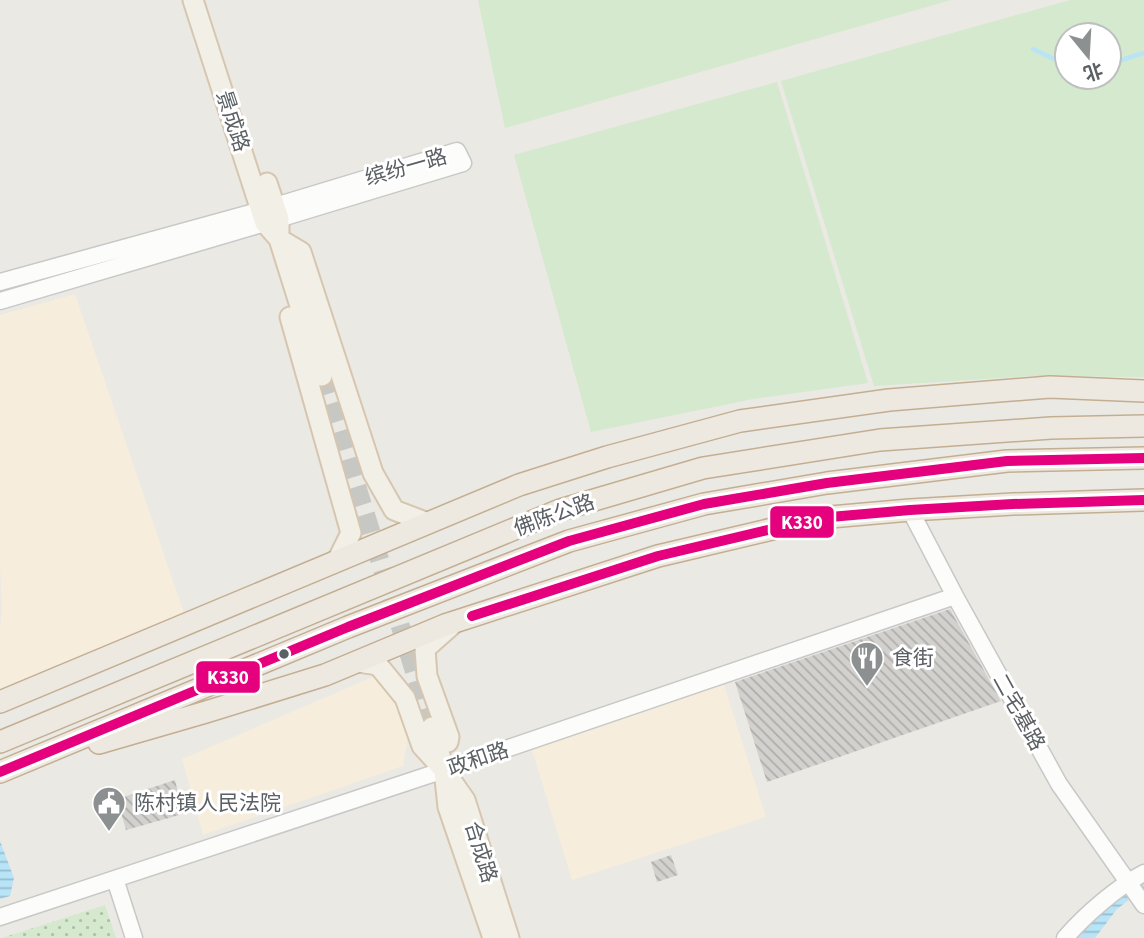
<svg xmlns="http://www.w3.org/2000/svg" width="1144" height="938" font-family="'Source Sans 3','Noto Sans SC',sans-serif">
  <style>
    .commercial { fill: #f6eddc }
    .grass { fill: #d4e9cd; fill-rule: evenodd }
    .park { fill: url(#park-dots) }
    .water { fill: url(#water-rules) }
    .lines { fill: none; stroke-linecap: round; stroke-linejoin: round }
    .stream { stroke: #b7e4f7; stroke-width: 4.5 }
    .building { fill: url(#building-back-hatch) }
    .major-tunnel { stroke: #c7c7c4; stroke-width: 19; stroke-dasharray: 19 10; stroke-linecap: butt }
    .minor-casing { stroke: #c7c8c7; stroke-width: 19 }
    .major-casing { stroke: #d6c6b0; stroke-width: 23 }
    .highway-casing { stroke: #c3ae92; stroke-width: 24 }
    .minor { stroke: #fcfcfb; stroke-width: 16 }
    .major { stroke: #f2efe7; stroke-width: 19 }
    .highway { stroke: #eee9e0; stroke-width: 21 }
    .bus-1-casing { stroke: #fff; stroke-width: 16 }
    .bus-1 { stroke: #e5007d; stroke-width: 10 }
    .bus-dot { fill: #5a6064; stroke: #fff; stroke-width: 2.5 }
    .labels { text-anchor: middle; stroke-width: 6; stroke-linejoin: round; paint-order: stroke }
    .street-label { font-size: 21px; fill: #5a6064; stroke: #fff }
    .poi-label { font-size: 21px; fill: #5a6064; stroke: #fff; text-anchor: start }
    .line-badge { stroke: #fff; stroke-width: 2.5 }
    .badge-label { font-size: 19px; text-anchor: middle; font-weight: bold; fill: #fff }
  </style>
  <defs>
    <pattern id="park-dots" width="8" height="8" patternUnits="userSpaceOnUse" patternTransform="scale(1.75)"><rect width="8" height="8" fill="#d4e9cd"/><path d="M2 2h.1M6 6h.1" fill="none" stroke="#afc0aa" stroke-width="1.8" stroke-linecap="round"/></pattern>
    <pattern id="water-rules" width="6" height="5" patternUnits="userSpaceOnUse" patternTransform="scale(1.75)"><rect width="6" height="5" fill="#b7e4f7"/><path d="M0 2.5h6" fill="none" stroke="#98bccc"/></pattern>
    <pattern id="building-back-hatch" width="6" height="6" patternUnits="userSpaceOnUse" patternTransform="scale(1.75)"><rect width="6" height="6" fill="#d2d1ce"/><path d="M-1 5l2 2M0 0l6 6M5-1l2 2" fill="none" stroke="#adadab"/></pattern>
  </defs>
  <rect width="100%" height="100%" fill="#ebe9e4"/>
  <path class="commercial" d="M75 294 185 616 0 694V628L2 608 0 567V315Z
    M375 676 392 690 409 729 403 766 203 835 182 759Z
    M723 682 766 817 572 880 531 747Z"/>
  <path class="grass" d="M478 0H951L505 128Z
    M1070 0H1144V377L1033 376 874 386 781 81ZM1067 35H1109V77H1067Z
    M777 82 868 383 753 399 591 432 514 155Z"/>
  <path class="park" d="M105 905 116 938H2Z"/>
  <path class="water" d="M0 841 14 878 10 896 0 899Z
    M1144 877V888L1117 909 1095 938H1075L1081 929Z"/>
  <g class="lines">
    <path class="stream" d="M1033 49 1067 65
      M1109 64 1144 53"/>
  </g>
  <path class="building" d="M950 609 1001 701 767 782 735 682Z
    M175 780 183 814 126 830 117 799Z
    M671 855 678 875 657 882 651 862Z"/>
  <g class="lines">
    <path class="major-tunnel" d="M322 376 432 727"/>
    <defs>
      <path id="minor" d="M0 282 262 210 457 151 463 163 265 223 0 301
        M910 510 955 596 1059 784 1144 905
        M115 879 134 938
        M0 917 444 770 955 596
        M1065 938C1085 915 1117 887 1144 873"/>
      <path id="major" d="M193 0 265 223 279 239 301 252 373 473 394 510 428 523
        M267 183 279 219V239L322 376
        M290 317 351 533 337 561
        M358 662 378 665 405 698 422 746 444 770 465 800 509 938
        M432 727 444 770 448 807 493 938
        M448 742 449 737 427 676 425 649 451 626"/>
      <path id="highway" d="M0 702 519 485 607 457 740 421 889 400 1050 387 1144 391
        M0 742 560 510 703 468 880 440 1051 428 1144 426
        M99 743 206 712 325 675 445 625 658 556 819 518 910 510 1013 504 1144 500
        M0 772 348 627 569 541 704 504 827 483 1007 461 1144 458"/>
    </defs>
    <use href="#minor" class="minor-casing"/>
    <use href="#major" class="major-casing"/>
    <use href="#highway" class="highway-casing"/>
    <use href="#minor" class="minor"/>
    <use href="#major" class="major"/>
    <use href="#highway" class="highway"/>
    <defs>
      <path id="bus-1" d="M472 616 658 556 819 518 910 510 1013 504 1144 500
        M0 772 348 627 569 541 704 504 827 483 1007 461 1144 458"/>
    </defs>
    <use href="#bus-1" class="bus-1-casing"/>
    <use href="#bus-1" class="bus-1"/>
  </g>
  <defs>
    <symbol id="restaurant-pin" viewBox="-11 -11 22 30"><path d="M0 17L-7.5 6A9.5 9.5 0 1 1 7.5 6Z" fill="#8d9091" stroke="#fff"/><path d="M-5-6h1v4h1v-4h1v4h1v-4h1v5L-1.5 .5V6h-2V.5L-5-1ZM5-6V6H3V1.5H1.5Q1.5-4 5-6Z" fill="#fff"/></symbol>
    <symbol id="civic-pin" viewBox="-11 -11 22 30"><path d="M0 17L-7.5 6A9.5 9.5 0 1 1 7.5 6Z" fill="#8d9091" stroke="#fff"/><path d="M-.6-6.5H3V-4.5H.6V-3L4-1V1h2V6H-6V1h2V-1L-.6-3ZM-1.2 2.5V6h2.4V2.5Z" fill="#fff"/></symbol>
  </defs>
  <g fill-rule="evenodd">
    <use href="#restaurant-pin" x="848" y="639" width="38" height="52"/>
    <use href="#civic-pin" x="90" y="784" width="38" height="52"/>
  </g>
  <circle class="bus-dot" cx="284" cy="654" r="6"/>
  <g class="labels">
    <g class="street-label">
      <text transform="translate(233 121) rotate(72)" y="7">景成路</text>
      <text transform="translate(406 167) rotate(-16)" y="7">缤纷一路</text>
      <text transform="translate(554 515) rotate(-20)" y="7">佛陈公路</text>
      <text transform="translate(1019 712) rotate(61)" y="7">二宅基路</text>
      <text transform="translate(478 759) rotate(-19)" y="7">政和路</text>
      <text transform="translate(481 852) rotate(73)" y="7">合成路</text>
    </g>
    <g class="poi-label">
      <text x="892" y="665">食街</text>
      <text x="134" y="810">陈村镇人民法院</text>
    </g>
  </g>
  <g class="line-badge">
    <rect x="769" y="505" width="66" height="34" rx="7" fill="#e5007d"/>
    <rect x="195" y="660" width="66" height="34" rx="7" fill="#e5007d"/>
  </g>
  <g class="badge-label">
    <text x="802" y="529">K330</text>
    <text x="228" y="684">K330</text>
  </g>
  <g transform="translate(1088 56) rotate(162)"><circle r="33" fill="#ffffff" stroke="#bdbfc1" stroke-width="2"/>
  <path d="M0-5L12 26L0 18L-12 26Z" fill="#8d9091"/>
  <text y="-10" font-size="19" font-weight="bold" text-anchor="middle" fill="#5a6064">北</text>
  </g>
</svg>
